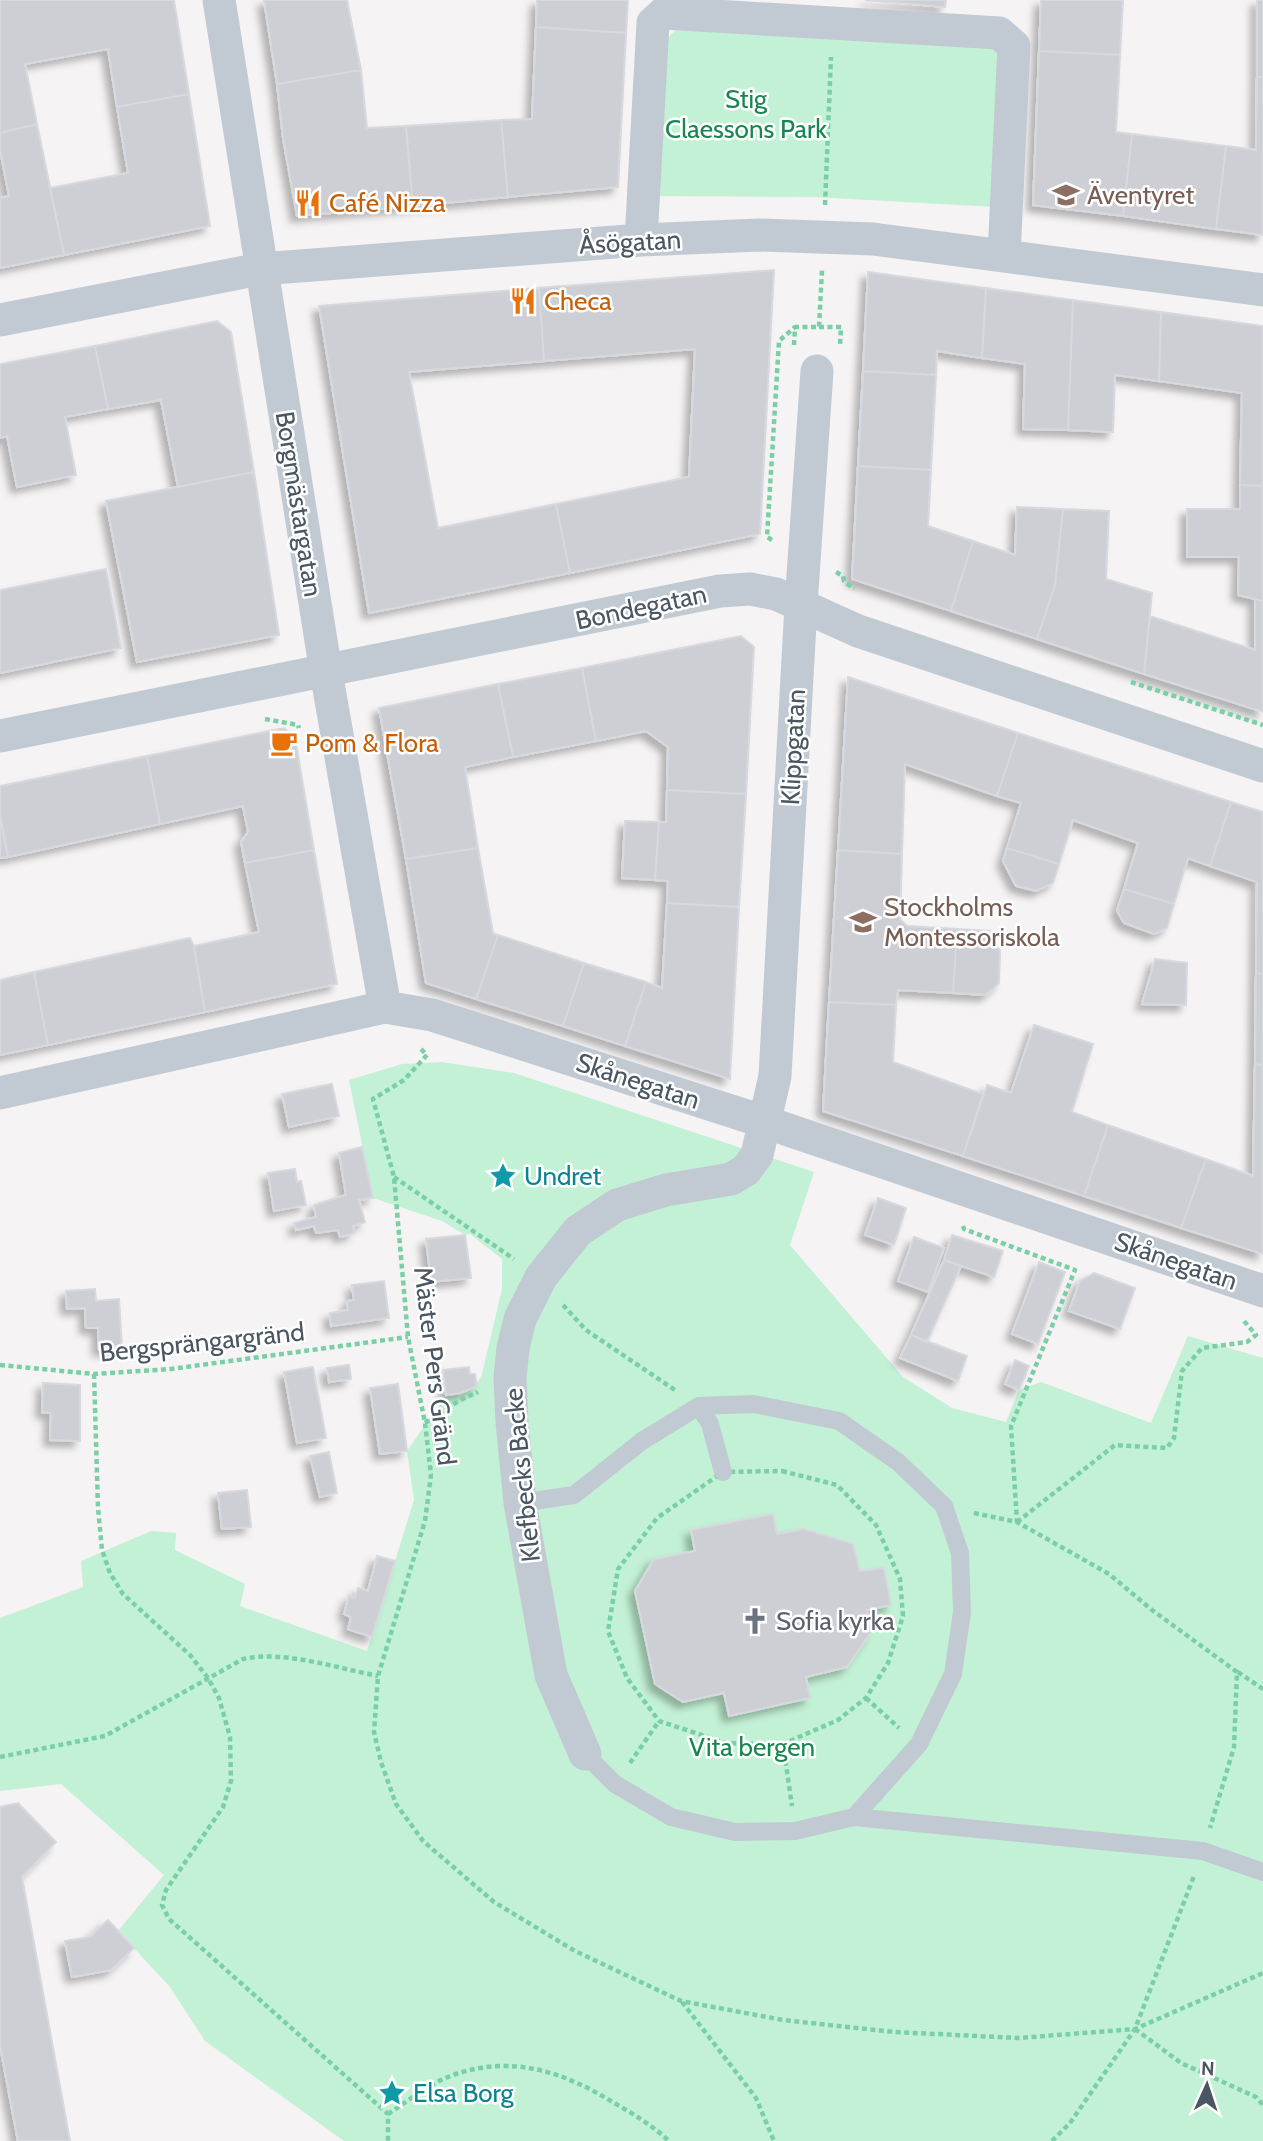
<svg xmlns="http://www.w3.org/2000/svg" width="1263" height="2141" font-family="Cabin,sans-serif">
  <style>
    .green { fill: #c3f1d5 }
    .building { fill: #cdcfd5; stroke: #d7d9de; stroke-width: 2; filter: url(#shadow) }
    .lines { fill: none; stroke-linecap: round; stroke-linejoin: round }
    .path { stroke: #7ad0a6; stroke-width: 4.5; stroke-dasharray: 5 3.5; stroke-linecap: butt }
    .service { stroke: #c1cad2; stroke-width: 18 }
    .minor { stroke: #c1cad2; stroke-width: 33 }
    .labels { text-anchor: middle; stroke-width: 5; stroke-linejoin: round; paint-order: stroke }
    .park-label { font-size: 26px; fill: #17864f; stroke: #fff }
    .education-label { font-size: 26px; fill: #785e54; stroke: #fff; text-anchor: start }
    .food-label { font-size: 26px; fill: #c56008; stroke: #fff; text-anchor: start }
    .street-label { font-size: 26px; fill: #4a5661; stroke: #fff }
    .culture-label { font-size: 26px; fill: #0d838f; stroke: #fff; text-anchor: start }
    .worship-label { font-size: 26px; fill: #5b616d; stroke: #fff; text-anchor: start }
  </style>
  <defs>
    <filter id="shadow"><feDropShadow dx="-6" dy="6" stdDeviation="3.5" flood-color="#0004"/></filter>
  </defs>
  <rect width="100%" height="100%" fill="#f5f3f3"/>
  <path class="green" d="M678 28 991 45 1004 59 995 207 814 197 657 196 662 43Z
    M442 1062 514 1073 814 1172 790 1245 903 1377 952 1408 1006 1422 1019 1390 1041 1382 1151 1423 1188 1336 1263 1358V2141H344L205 2041 170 1987 118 1931 164 1875 61 1784 0 1791V1618L83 1587 81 1561 151 1531 176 1533 175 1550 245 1584 240 1606 367 1651 414 1500 407 1451 446 1395C464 1393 474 1392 482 1374L502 1289V1259L470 1234 465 1235 442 1221 373 1198 349 1080 402 1064Z"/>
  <path class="building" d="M0 0H174L189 94 117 107 108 49 25 64 37 124 0 133Z
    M264 0H347L361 70 277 84Z
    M537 0H628L626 33 536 27Z
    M865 0H946L945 7Z
    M1041 0H1123L1120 55 1039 51Z
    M1257 0H1263V77H1257Z
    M536 27 626 33 618 187 508 197 501 120 532 119Z
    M1039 51 1120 55 1116 132 1132 134 1123 216 1033 205Z
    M361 70 367 128 406 126 413 206 297 216 283 138 277 84Z
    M1257 77H1263V235L1216 229 1226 146 1256 150Z
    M189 94 210 226 64 255 50 188 128 173 117 107Z
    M501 120 508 197 413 206 406 126Z
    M37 124 64 255 0 268V198L9 196 0 150V133Z
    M1132 134 1226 146 1216 229 1123 216Z
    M774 270 760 534 570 573 556 504 689 477 695 349 544 361 539 288Z
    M868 272 986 288 982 358 937 351 936 375 863 371Z
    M539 288 544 361 409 372 438 528 556 504 570 573 369 613 319 306Z
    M986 288 1073 300 1068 430 1023 429 1025 364 982 358Z
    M1073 300 1161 312 1159 381 1115 375 1113 432 1068 430Z
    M1161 312 1263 326V486L1240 485 1242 393 1159 381Z
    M217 321 231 332 254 472 178 487 161 400 108 409 95 346Z
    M95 346 108 409 65 417 76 475 17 487 7 436 0 438V364Z
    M863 371 936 375 931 470 858 466Z
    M858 466 931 470 928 526 973 541 951 611 852 579Z
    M254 472 279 635 137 662 106 501Z
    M1240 485 1263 486V601L1238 595 1239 557H1187V509H1240Z
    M1017 507 1063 509 1055 585 1037 639 951 611 973 541 1015 555Z
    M1063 509 1109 511 1106 579 1152 593 1144 674 1037 639 1055 585Z
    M106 569 121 648 0 673V590Z
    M1255 599 1263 601V712L1144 674 1150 616 1255 650Z
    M741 636 754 647 746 794 667 790 668 747 646 731 596 741 582 668Z
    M582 668 596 741 513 757 498 684Z
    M848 677 1018 733 997 796 905 764 902 854 838 850Z
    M498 684 513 757 465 767 478 848 406 859 379 708Z
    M284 728 295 737 314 850 245 863 241 842 248 832 243 806 160 824 147 756Z
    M1018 733 1231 802 1210 866 1188 858 1174 904 1124 889 1138 843 1073 820 1059 864 1007 848 1021 803 997 796Z
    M147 756 160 824 8 857 0 816V786Z
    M667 790 746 794 739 907 667 903 668 881 655 880 659 822H666Z
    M1231 802 1263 812V974L1256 973 1257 882 1210 866Z
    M0 816 8 857 0 858Z
    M625 821 659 822 655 880 622 878Z
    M478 848 493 933 498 935 476 999 426 983 406 859Z
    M1007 848 1059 864 1053 883 1036 891 1016 886 1003 861Z
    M314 850 337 984 205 1012 194 946 259 932 245 863Z
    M838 850 902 854 900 919 907 926 957 929 953 993 898 990 896 1005 829 1002Z
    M1124 889 1174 904 1167 928 1154 934 1124 923 1117 911Z
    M667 903 739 907 730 1079 625 1046 646 982 662 988Z
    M957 929 990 931 1000 951 999 983 986 995 953 993Z
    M498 935 584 963 563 1026 476 999Z
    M190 938 194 946 205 1012 48 1045 34 972Z
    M1155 959 1187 963 1186 1005 1142 1004Z
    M584 963 646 982 625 1046 563 1026Z
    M34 972 48 1045 0 1055V980Z
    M1256 973 1263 974V1065L1255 1064Z
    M829 1002 896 1005 893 1062 983 1094 963 1156 823 1111Z
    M1034 1025 1093 1044 1072 1112 1108 1125 1084 1196 963 1156 987 1085 1011 1093Z
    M1255 1064 1263 1065V1254L1181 1228 1206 1159 1253 1176Z
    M332 1084 339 1116 289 1127 282 1094Z
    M1108 1125 1206 1159 1181 1228 1084 1196Z
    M362 1147 373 1198 359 1200 365 1222 353 1226 354 1233 340 1237 338 1230 316 1233 314 1226 296 1230 294 1223 316 1217 314 1205 346 1195 339 1153Z
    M295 1169 297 1182 301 1181 306 1205 274 1211 268 1173Z
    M878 1198 906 1208 894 1245 865 1235Z
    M465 1235 471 1278 431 1282 426 1239Z
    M952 1235 1003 1251 994 1277 944 1260Z
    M914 1237 944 1248 928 1292 898 1281Z
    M944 1260 961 1266 927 1342 911 1335Z
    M1039 1262 1065 1272 1038 1344 1012 1334Z
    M1094 1273 1135 1288 1120 1329 1069 1311 1080 1281Z
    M384 1281 389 1318 331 1326 330 1313 348 1310 347 1301 354 1300 352 1285Z
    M95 1289 96 1301 119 1299 122 1349 99 1350 98 1328H86L85 1308 67 1309 66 1291Z
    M911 1335 967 1356 958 1381 900 1358Z
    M1015 1360 1029 1366 1019 1390 1005 1384Z
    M349 1365 351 1379 329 1382 327 1368Z
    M313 1367 326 1438 297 1443 284 1372Z
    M469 1367 470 1374H475L477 1386 461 1393 446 1395 443 1370Z
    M43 1383 80 1385V1441L50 1440 51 1413 42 1412Z
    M398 1384 407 1451 380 1454 370 1388Z
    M329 1452 337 1493 320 1497 310 1456Z
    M247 1490 251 1527 222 1529 218 1493Z
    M773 1514 777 1534 804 1529 853 1544 860 1571 884 1568 891 1605 867 1610 871 1632 847 1667 806 1677 810 1698 729 1716 724 1693 683 1702 655 1684 635 1591 654 1559 695 1551 691 1530Z
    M377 1556 395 1561 372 1637 348 1629 351 1617 344 1614 349 1596 355 1598 358 1588 368 1591Z
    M18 1803 56 1842 22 1877 70 2141H18L0 2046V1807Z
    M108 1920 134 1948 111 1970 72 1977 65 1941 90 1937Z"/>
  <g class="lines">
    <path class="path" d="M825 205 831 57
      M819 327H841L840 346
      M794 345 795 327H819L822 270
      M772 540 767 537 779 341 795 327
      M836 572 843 576 844 581 854 589
      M1131 682 1263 725
      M265 719 298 725 299 728
      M421 1049 427 1055 404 1080 373 1099 394 1177 408 1337 425 1423 431 1475 425 1521 378 1676 374 1732 381 1762 396 1804 423 1841 494 1902 575 1951 681 2001 783 2020 894 2032 1019 2038 1135 2029 1263 1973
      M394 1177 514 1259
      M963 1226 964 1229 1075 1270 1011 1426 1017 1522
      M563 1305 586 1330 675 1390
      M0 1365 94 1374 171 1369 408 1337
      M94 1374 98 1508 102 1550 110 1573 123 1594 190 1655 208 1678 219 1698 230 1737 231 1781 223 1807 166 1890 162 1905 169 1919 388 2114V2141
      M425 1423 460 1400 478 1392
      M782 1471 837 1485 876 1525 900 1579 903 1616 888 1663 866 1698 838 1720 783 1744 726 1743 659 1721 627 1678 608 1631 618 1569 657 1518 723 1472Z
      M974 1513 1017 1522 1109 1574 1152 1610 1237 1672 1234 1747 1210 1828
      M1017 1522 1115 1445 1167 1448 1174 1438 1182 1371 1202 1348 1247 1342 1256 1335 1244 1321
      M1238 1672 1263 1689
      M866 1698 899 1728
      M783 1744 792 1806
      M0 1757 105 1736 243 1659C284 1650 336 1668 378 1676
      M630 1763 659 1721
      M682 2002 756 2098 774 2141
      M1135 2029 1181 2063 1256 2097 1263 2105
      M388 2114C408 2101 430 2083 453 2075 513 2054 564 2072 616 2104 635 2115 653 2126 669 2141
      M1052 2141 1070 2123 1135 2029 1194 1876"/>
    <path class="service" d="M699 1406 710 1424 723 1472
      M520 1503 574 1495 642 1441 699 1406 754 1404 839 1421 898 1462 944 1506 960 1553 962 1612 953 1674 919 1744 854 1817
      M585 1754 615 1784 671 1817 735 1832 795 1831 854 1817 1203 1851 1263 1872"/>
    <path class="minor" d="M219 0 326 672 385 1007
      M641 240 653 23 664 13 999 33 1014 46 1004 256
      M0 320 260 269 641 240 759 235 873 239 1263 290
      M0 736 720 591 750 589 776 594 858 631 1263 766
      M0 1093 385 1007 432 1015 473 1028 765 1122 1263 1291
      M585 1754 551 1675 520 1503 512 1422 510 1378 513 1348 520 1319 541 1277 578 1231 617 1205 666 1190 731 1179 746 1170 757 1155 775 1076 801 605 817 371"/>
  </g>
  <defs>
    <symbol id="school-bare" viewBox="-9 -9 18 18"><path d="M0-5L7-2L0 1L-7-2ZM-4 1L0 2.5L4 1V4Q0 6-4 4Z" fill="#8d6e63" stroke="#fff" stroke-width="2.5" paint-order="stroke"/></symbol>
    <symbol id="restaurant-bare" viewBox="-9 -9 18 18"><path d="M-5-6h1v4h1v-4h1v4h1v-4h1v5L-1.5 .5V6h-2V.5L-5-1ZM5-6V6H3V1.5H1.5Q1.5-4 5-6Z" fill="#e8710a" stroke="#fff" stroke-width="2.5" paint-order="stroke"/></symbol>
    <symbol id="cafe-bare" viewBox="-9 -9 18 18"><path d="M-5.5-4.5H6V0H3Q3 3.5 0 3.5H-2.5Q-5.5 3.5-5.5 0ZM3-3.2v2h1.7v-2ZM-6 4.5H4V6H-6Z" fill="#e8710a" stroke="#fff" stroke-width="2.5" paint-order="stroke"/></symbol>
    <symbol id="sight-bare" viewBox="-9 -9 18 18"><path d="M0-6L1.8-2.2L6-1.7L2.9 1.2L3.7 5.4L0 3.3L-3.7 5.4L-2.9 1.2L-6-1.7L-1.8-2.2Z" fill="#0f9aa8" stroke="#fff" stroke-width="2.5" paint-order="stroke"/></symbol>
    <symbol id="church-bare" viewBox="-9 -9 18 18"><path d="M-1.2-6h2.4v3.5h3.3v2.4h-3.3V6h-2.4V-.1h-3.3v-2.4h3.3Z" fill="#6b7280" stroke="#fff" stroke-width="2.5" paint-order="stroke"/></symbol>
  </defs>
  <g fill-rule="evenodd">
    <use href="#school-bare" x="1047" y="176" width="38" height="38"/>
    <use href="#restaurant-bare" x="289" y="184" width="38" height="38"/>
    <use href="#restaurant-bare" x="504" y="282" width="38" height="38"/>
    <use href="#cafe-bare" x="265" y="724" width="38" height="38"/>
    <use href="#school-bare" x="844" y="903" width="38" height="38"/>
    <use href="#sight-bare" x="484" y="1157" width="38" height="38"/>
    <use href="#church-bare" x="736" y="1602" width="38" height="38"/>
    <use href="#sight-bare" x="373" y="2074" width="38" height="38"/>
  </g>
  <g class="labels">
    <g class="park-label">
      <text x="746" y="108">Stig<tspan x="746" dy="30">Claessons Park</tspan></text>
      <text x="752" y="1756">Vita bergen</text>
    </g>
    <g class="education-label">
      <text x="1087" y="204">Äventyret</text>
      <text x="884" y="916">Stockholms<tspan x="884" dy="30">Montessoriskola</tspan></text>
    </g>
    <g class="food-label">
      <text x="329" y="212">Café Nizza</text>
      <text x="544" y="310">Checa</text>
      <text x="305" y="752">Pom &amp; Flora</text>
    </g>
    <g class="street-label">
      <text transform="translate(630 242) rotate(-3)" y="9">Åsögatan</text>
      <text transform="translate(299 504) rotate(81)" y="9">Borgmästargatan</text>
      <text transform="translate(641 607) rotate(-12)" y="9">Bondegatan</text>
      <text transform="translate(793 747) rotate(-87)" y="9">Klippgatan</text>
      <text transform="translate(638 1081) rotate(18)" y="9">Skånegatan</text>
      <text transform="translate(1176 1261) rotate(19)" y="9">Skånegatan</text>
      <text transform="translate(202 1342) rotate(-6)" y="9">Bergsprängargränd</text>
      <text transform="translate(435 1366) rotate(83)" y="9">Mäster Pers Gränd</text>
      <text transform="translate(522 1475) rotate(-96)" y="9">Klefbecks Backe</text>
    </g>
    <g class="culture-label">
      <text x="524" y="1185">Undret</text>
      <text x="413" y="2102">Elsa Borg</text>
    </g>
    <g class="worship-label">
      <text x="776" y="1630">Sofia kyrka</text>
    </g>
  </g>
  <g transform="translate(1207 2085) rotate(3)" stroke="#ffffff" stroke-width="5" paint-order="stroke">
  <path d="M0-5L12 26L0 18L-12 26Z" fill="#4a5661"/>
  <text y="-10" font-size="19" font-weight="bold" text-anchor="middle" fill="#4a5661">N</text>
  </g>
</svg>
